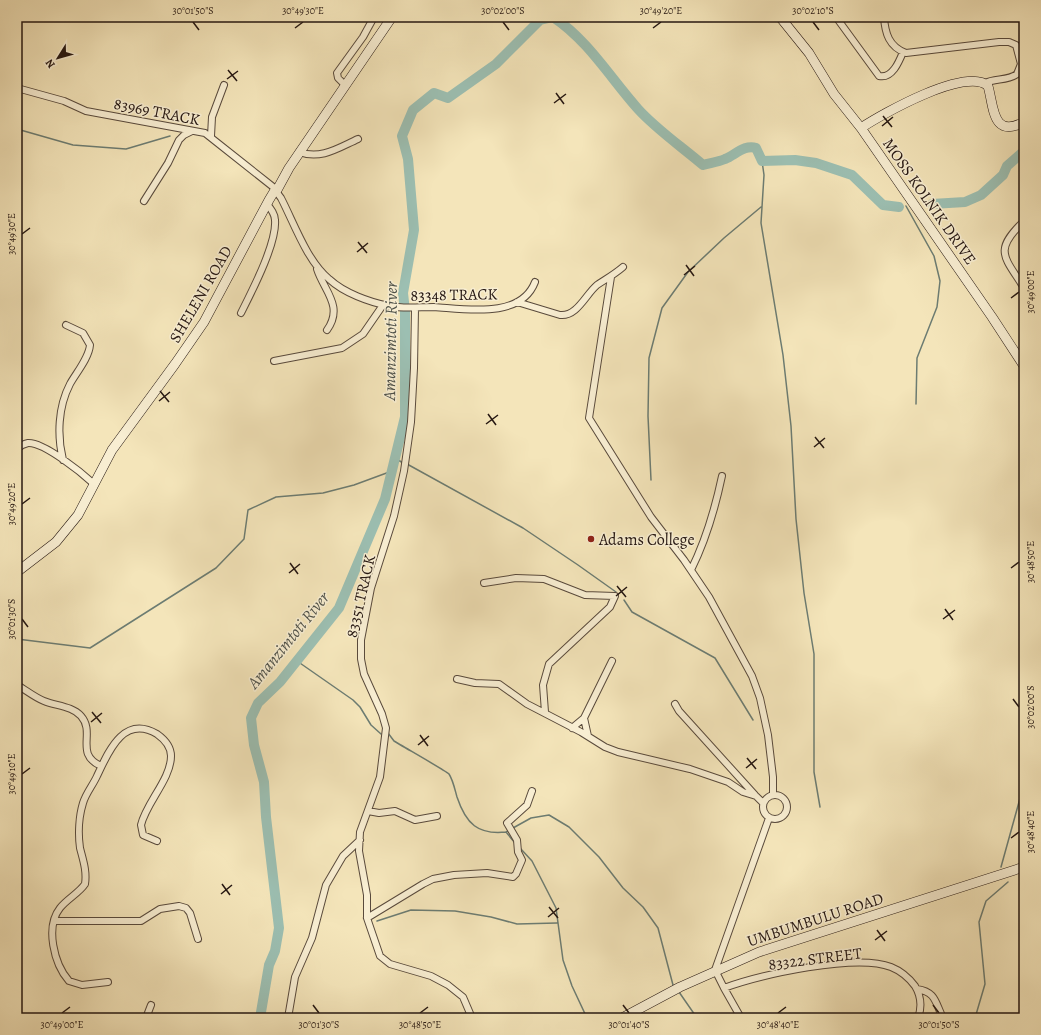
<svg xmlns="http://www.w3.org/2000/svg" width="1041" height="1035" font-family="Alegreya,serif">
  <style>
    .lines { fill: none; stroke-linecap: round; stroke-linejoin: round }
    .stream { stroke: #6c7c72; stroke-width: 1.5 }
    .river { stroke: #9cbfb2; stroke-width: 10 }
    .street-casing { stroke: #594a3c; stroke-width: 8 }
    .secondary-casing { stroke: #251712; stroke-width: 10 }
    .street { stroke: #f8eed2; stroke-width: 6 }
    .secondary { stroke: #f8eed2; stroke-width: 9 }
    .ticks { fill: none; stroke: #251712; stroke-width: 1.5 }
    .poi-dot { fill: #8f2418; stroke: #f8eed2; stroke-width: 1.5 }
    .labels { text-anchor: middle; stroke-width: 3; stroke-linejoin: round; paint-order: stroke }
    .street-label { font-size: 16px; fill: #251712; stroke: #f8eed2 }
    .poi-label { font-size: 16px; fill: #251712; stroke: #f8eed2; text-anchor: start }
    .water-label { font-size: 17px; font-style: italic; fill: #4f524a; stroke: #f8eed2 }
    .neatline { fill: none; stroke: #251712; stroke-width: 1.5 }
    .ticks-label { font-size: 10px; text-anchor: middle; fill: #251712 }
  </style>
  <rect width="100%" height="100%" fill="#f4e5ba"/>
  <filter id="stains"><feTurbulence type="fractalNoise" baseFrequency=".005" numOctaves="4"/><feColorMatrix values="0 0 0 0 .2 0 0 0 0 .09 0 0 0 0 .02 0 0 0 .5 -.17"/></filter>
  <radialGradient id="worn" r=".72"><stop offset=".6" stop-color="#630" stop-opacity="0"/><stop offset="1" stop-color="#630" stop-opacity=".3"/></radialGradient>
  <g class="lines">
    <path class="stream" d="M17 129 73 145 126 149 170 136
      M762 161 764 175 761 223 783 355 791 426 796 519 804 593 814 654V772L820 807
      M906 206 934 256 940 281 937 307 917 358 916 404
      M395 458 403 463
      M407 464 523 528 578 565 616 592
      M651 480 648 416 649 358 662 308 688 272 724 238 761 207
      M624 600 632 612 715 658 753 720
      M17 639 90 648 216 568 244 539 248 510 276 497 323 493 354 485 392 471
      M297 661 353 700 360 707 371 725 381 734
      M388 733 394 741C402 746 446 771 449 774 453 780 455 790 457 797 466 824 478 835 506 832L515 843
      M513 828 531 818 549 815 569 827 599 857 623 888 643 907 658 928 673 985
      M506 832 510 830
      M520 848 532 861 556 908 563 960 572 986 587 1018
      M1001 867 1024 784
      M377 921 411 910 455 911 491 917 517 924 557 923
      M679 992 697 1018
      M975 1018 985 984 979 922 986 901 1008 882"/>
    <path class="river" d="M932 204 965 202 981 195 1003 175 1007 166 1024 151
      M260 1018 269 965 275 951 279 928 266 817 264 782 254 745 251 718 258 703 280 682 339 608 385 499 405 417V311L403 293 414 230 408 159 402 136 413 110 434 93 448 98 496 64 540 20 553 17C588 40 611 79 638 109 656 129 682 147 703 165 710 163 718 162 725 159 735 155 745 144 756 148L762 161 795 160 816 163 852 175 883 205 899 207"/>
    <defs>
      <path id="street" d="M836 17 879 76C892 79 899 62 903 52
        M884 17C885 33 889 47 906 53L999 42H1009L1016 45 1021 64 1017 74C1008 81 995 78 985 83
        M345 85 338 78 337 73 363 37 374 17
        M17 88 64 101 86 111 205 133 277 190
        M211 136 212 117 224 85
        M299 152C321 160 338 148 358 139
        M275 190 281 198C294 223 307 261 329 279 344 293 369 302 389 306 404 309 419 307 434 307 466 309 521 319 535 282
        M144 201 168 163 179 140 184 135 192 131
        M1024 221C993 251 1004 256 1024 288
        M317 269C324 291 344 306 327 330
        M611 277 589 418 651 517 684 560 709 597 752 676 760 698 768 735 773 777V794
        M517 302 560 315C577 317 586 294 597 285 606 279 615 274 623 267
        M415 308 414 368 411 422 404 471 394 516 371 588 361 640V659L364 674 382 714 386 728 380 777 360 832 359 851 367 895V918L380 956 390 964 431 976 448 985 463 997 472 1018
        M241 313C252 291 277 243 275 220 275 214 271 209 267 204
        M274 361 342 348 363 334 383 305
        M17 449C20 446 23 444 28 443 44 442 82 473 94 484
        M63 460C57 436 58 407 70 384 76 373 89 358 90 345L83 333 66 325
        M691 570C706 540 715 509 722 476
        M484 583 516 578 544 579 585 595 615 596 610 607 549 664 543 685 545 712
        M457 679 475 683 499 684 527 704 581 732 605 747 618 752 690 769 728 782 743 792 756 796 763 803
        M17 685C26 690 34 697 44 701 56 706 72 706 81 716 96 733 74 754 101 766
        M675 704 679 711 755 795
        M572 728 584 718
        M588 736 584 718 612 661
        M763 807a12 12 0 1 1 24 0a12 12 0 1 1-24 0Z
        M368 811 379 813 395 811 415 820 437 816
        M769 818 715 970 724 988C760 975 856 953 891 967 901 971 909 978 915 986 921 996 922 1007 918 1018
        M367 918 423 884 433 879 454 875 487 873 513 877 516 874 522 860 518 852 517 840 507 823 527 805 532 791
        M54 921H141L160 909 179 906 186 908 190 913 198 939
        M108 982 82 985 69 981C54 964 45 927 60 908 67 899 79 893 85 884 87 871 83 860 80 848 78 834 79 816 83 803 86 793 93 785 97 776 108 753 123 714 157 734 164 739 171 746 171 756 171 779 146 803 141 825L143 835 157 841
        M724 988 741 1018
        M917 989C936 992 935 1002 943 1018
        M146 1018 151 1005
        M288 1018 295 977 312 938 326 885 343 856 360 840"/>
      <path id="secondary" d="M780 17 809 53 834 94 861 128 992 317 1024 366
        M861 128C882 114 967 66 988 86 994 107 992 139 1024 122
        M17 572 56 542 78 515 112 450 175 364 204 322 269 200 275 190H277L289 168 392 17
        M622 1018 680 987 759 952 1024 867"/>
    </defs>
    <use href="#street" class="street-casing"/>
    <use href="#secondary" class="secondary-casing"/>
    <use href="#street" class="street"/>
    <use href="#secondary" class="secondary"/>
  </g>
  <path class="ticks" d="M193 22 199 30M503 22 509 30M813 22 819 30M295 28 303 22M653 28 661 22M228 70 237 81M227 79 238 71M556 93 564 104M554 103 566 94M883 116 892 127M882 126 893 117M22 234 30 228M358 242 367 253M357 252 368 243M686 265 694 276M684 275 695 266M1011 298 1019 292M160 391 169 402M159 401 170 392M488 414 496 425M486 424 498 415M815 437 824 448M814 447 825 438M22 504 30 498M290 563 298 574M1011 568 1019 562M289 573 300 564M617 586 626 597M616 596 627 587M945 609 953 620M22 619 28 627M943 619 955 610M1013 699 1019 707M92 712 101 723M91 722 102 713M420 735 428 746M418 745 429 736M747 758 756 769M746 768 757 759M22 774 30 768M1011 838 1019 832M222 884 230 895M221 894 232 885M549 907 558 918M548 917 559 908M877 930 885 941M875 940 887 931M313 1005 319 1013M623 1005 629 1013M933 1005 939 1013M62 1013 70 1007M420 1013 428 1007M778 1013 786 1007"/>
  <circle class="poi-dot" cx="591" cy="539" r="4"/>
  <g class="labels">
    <g class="street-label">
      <text transform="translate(157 111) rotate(11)" y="6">83969 TRACK</text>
      <text transform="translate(930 201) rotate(55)" y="6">MOSS KOLNIK DRIVE</text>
      <text transform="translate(200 294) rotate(-60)" y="6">SHELENI ROAD</text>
      <text transform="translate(454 294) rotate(-1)" y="6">83348 TRACK</text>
      <text transform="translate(360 596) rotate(-77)" y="6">83351 TRACK</text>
      <text transform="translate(815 919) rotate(-18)" y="6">UMBUMBULU ROAD</text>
      <text transform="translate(815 958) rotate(-7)" y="6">83322 STREET</text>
    </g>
    <g class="poi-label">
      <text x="599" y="545">Adams College</text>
    </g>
    <g class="water-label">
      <text transform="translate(390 341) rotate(-89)" y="6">Amanzimtoti River</text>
      <text transform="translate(288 640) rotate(-51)" y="6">Amanzimtoti River</text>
    </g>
  </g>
  <rect width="1041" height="1035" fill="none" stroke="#f4e5ba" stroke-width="44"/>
  <g transform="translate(58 58) rotate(233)" stroke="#f8eed2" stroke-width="3" paint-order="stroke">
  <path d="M0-3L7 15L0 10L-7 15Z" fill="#251712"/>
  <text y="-6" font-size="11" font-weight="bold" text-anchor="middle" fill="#251712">N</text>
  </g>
  <rect x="22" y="22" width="997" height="991" class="neatline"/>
  <g class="ticks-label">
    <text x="193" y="14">30°01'50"S</text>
    <text x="303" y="14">30°49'30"E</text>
    <text x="503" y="14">30°02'00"S</text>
    <text x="661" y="14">30°49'20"E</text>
    <text x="813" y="14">30°02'10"S</text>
    <text transform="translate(11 234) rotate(-90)" y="4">30°49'30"E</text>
    <text transform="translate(1030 292) rotate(-90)" y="4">30°49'00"E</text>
    <text transform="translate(11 504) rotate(-90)" y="4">30°49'20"E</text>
    <text transform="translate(1030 562) rotate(-90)" y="4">30°48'50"E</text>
    <text transform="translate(11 619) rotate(-90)" y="4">30°01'30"S</text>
    <text transform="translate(1030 707) rotate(-90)" y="4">30°02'00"S</text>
    <text transform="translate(11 774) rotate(-90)" y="4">30°49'10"E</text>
    <text transform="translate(1030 832) rotate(-90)" y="4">30°48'40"E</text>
    <text x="62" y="1028">30°49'00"E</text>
    <text x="319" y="1028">30°01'30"S</text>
    <text x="420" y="1028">30°48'50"E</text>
    <text x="629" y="1028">30°01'40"S</text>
    <text x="778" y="1028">30°48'40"E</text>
    <text x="939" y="1028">30°01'50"S</text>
  </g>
  <rect width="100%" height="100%" filter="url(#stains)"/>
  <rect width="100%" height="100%" fill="url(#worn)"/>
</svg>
